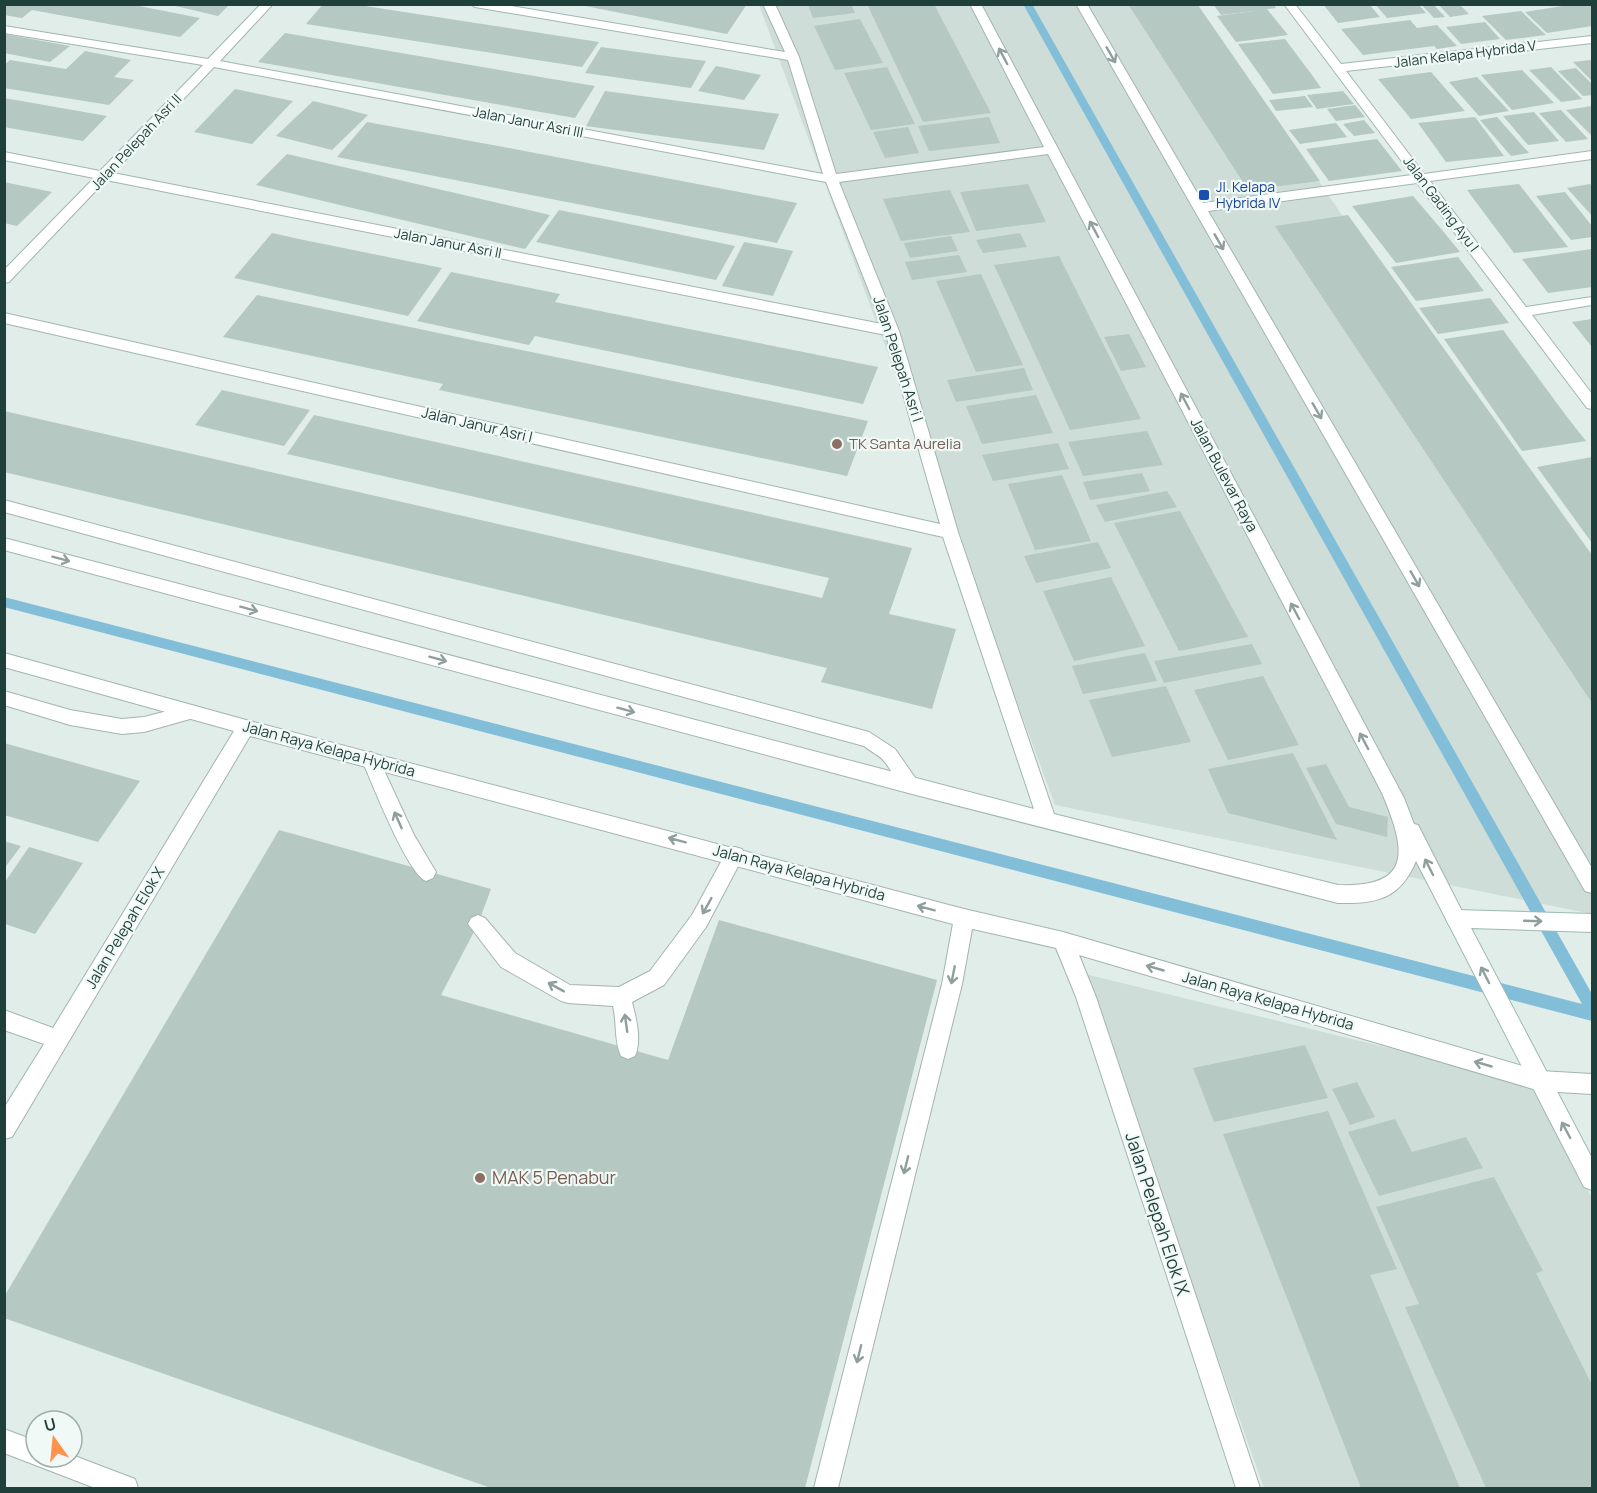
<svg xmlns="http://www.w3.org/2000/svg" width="1597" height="1493" font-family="Manrope,sans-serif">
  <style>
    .built { fill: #ceddd8 }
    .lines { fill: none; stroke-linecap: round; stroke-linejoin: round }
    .stream { fill: #82bed8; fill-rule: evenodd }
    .building { fill: #b5c8c2 }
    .lane-casing { stroke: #a2b5b1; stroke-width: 2 }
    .street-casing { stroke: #a2b5b1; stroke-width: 2 }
    .secondary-casing { stroke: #9dbab3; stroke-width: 2 }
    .lane { fill: #fff; fill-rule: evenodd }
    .street { fill: #fff; fill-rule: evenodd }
    .secondary { fill: #fff; fill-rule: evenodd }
    .oneway { stroke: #8f9f9d }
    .transit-dot { fill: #1a4fb4; stroke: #f1f9f6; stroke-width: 2 }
    .education-dot { fill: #8d6e63; stroke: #f1f9f6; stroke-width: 2 }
    .labels { text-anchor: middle; stroke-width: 4.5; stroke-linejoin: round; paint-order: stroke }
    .far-street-label { font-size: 14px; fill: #1f3f3b; stroke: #f1f9f6 }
    .far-transit-label { font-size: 14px; fill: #164399; stroke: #f1f9f6; text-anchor: start }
    .street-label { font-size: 15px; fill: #1f3f3b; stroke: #f1f9f6 }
    .education-label { font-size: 15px; fill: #785e54; stroke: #f1f9f6; text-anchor: start }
    .near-education-label { font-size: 18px; fill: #785e54; stroke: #f1f9f6; text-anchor: start }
    .near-street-label { font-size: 18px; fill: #1f3f3b; stroke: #f1f9f6 }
  </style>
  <rect width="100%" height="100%" fill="#e0ede9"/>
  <path class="built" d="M759 5H1198L1592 580V914L1055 805Z
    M1081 973 1532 1083 1592 1198V1488H1264Z"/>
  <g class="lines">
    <path class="stream" d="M1023 4H1032L1592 994V1021L4 607V597L1582 1004Z"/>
  </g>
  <path class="building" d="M4 4H129L200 18 180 37 32 10 22 18 4 15Z
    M167 4H230L218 16Z
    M323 4H352L599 42 582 67 306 24Z
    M575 4H747L727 34Z
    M813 4H851L855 13 813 18 808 5Z
    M867 4H934L991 113 923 122Z
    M1128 4H1197L1320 181 1248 190Z
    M1213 4H1273L1276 8 1267 9 1288 35 1236 42 1217 16 1262 10 1221 15Z
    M1323 4H1369L1380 17 1338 23Z
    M1375 4H1418L1426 13 1387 18Z
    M1421 4H1433L1445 17 1434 18Z
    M1438 4H1459L1469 14 1450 17Z
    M1575 4H1592V26L1547 33 1525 12Z
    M1521 11 1546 35 1506 40 1482 16Z
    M860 19 883 63 835 70 814 26Z
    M1410 20 1417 28 1437 25 1457 46 1437 49 1434 46 1363 55 1341 29Z
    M1485 22 1500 39 1461 44 1446 27Z
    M285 33 552 79 595 86 575 118 258 62Z
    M4 34 70 46 50 62 4 53Z
    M1285 39 1312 75 1321 88 1273 94 1238 44Z
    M601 47 674 57 706 61 691 88 585 73Z
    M85 51 131 60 114 77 134 80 109 105 4 88V65L10 60 66 69Z
    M1590 60 1592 62V81L1573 62Z
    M716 66 761 75 744 100 698 91Z
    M887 67 915 124 871 130 844 73Z
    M1551 67 1582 99 1561 102 1529 70Z
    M1576 68 1592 84V95L1583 96 1558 71Z
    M1522 70 1554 103 1512 110 1481 75Z
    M1431 72 1465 111 1411 119 1378 79Z
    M1477 77 1509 111 1479 116 1449 82Z
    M235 89 293 101 252 144 194 132Z
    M605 91 694 103 779 114 764 150 586 126Z
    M1343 91 1354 104 1317 109 1307 95Z
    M1305 96 1313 107 1276 111 1269 100Z
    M4 98 107 116 83 141 4 127Z
    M313 101 342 108 368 115 332 150 276 136Z
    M1355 105 1365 117 1336 121 1327 109Z
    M1592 106V136L1566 110Z
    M1561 110 1588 139 1566 142 1539 113Z
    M1534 112 1559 141 1528 145 1503 116Z
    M989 117 1000 143 929 151 918 126Z
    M1475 117 1504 156 1446 162 1418 123Z
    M1497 117 1529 153 1511 156 1480 120Z
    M1364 120 1375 133 1354 136 1343 124Z
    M367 122 509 148 797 203 777 243 337 157Z
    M1336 123 1347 137 1300 144 1289 130Z
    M908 127 919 153 885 158 873 132Z
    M1377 139 1402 171 1329 181 1306 149Z
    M287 154 365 172 550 215 525 249 256 185Z
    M4 182 52 192 17 226 4 223Z
    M1028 184 1046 222 976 231 960 192Z
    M1519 184 1568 247 1514 253 1467 190Z
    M1590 184 1592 188V216L1567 188Z
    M950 190 970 232 901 241 883 199Z
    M1565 192 1592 226V237L1571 240 1536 196Z
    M1413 196 1442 230 1460 252 1396 263 1352 206Z
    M559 210 610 220 735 246 716 280 536 242Z
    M1348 215 1592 555V703L1275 226Z
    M272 233 299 239 442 268 408 316 234 278Z
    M1020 233 1027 247 983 253 976 240Z
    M951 236 958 251 910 258 904 243Z
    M744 242 793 251 773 296 722 286Z
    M1592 249V287L1548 293 1522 259Z
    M959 255 967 272 912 280 905 262Z
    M1059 256 1141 419 1070 430 994 265Z
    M1458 257 1484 291 1416 301 1391 267Z
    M451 272 560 294 555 302 878 367 863 404 535 336 529 345 417 321Z
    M981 274 1023 365 976 372 936 281Z
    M257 295 472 340 868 421 847 476 439 390 443 384 223 337Z
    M1490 298 1509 323 1438 334 1419 308Z
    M1592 319V347L1572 322Z
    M1503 330 1567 417 1586 441 1522 451 1444 339Z
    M1129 334 1146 367 1121 371 1104 337Z
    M1024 368 1033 390 956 402 947 380Z
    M222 390 310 410 284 446 195 425Z
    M1036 395 1053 433 982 444 966 406Z
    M4 411 822 598 829 578 287 454 314 415 912 548 889 614 956 629 932 709 821 682 827 668 4 472Z
    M1147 431 1163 465 1083 476 1068 442Z
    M1058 443 1069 469 993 481 982 455Z
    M1592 457V543L1537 467Z
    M1142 473 1150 491 1090 500 1083 482Z
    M1062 475 1091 541 1035 550 1008 484Z
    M1167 491 1177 507 1105 522 1096 505Z
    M1180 511 1229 602 1248 637 1179 651 1114 523Z
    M1098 542 1111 568 1036 583 1024 556Z
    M1111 577 1145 646 1074 661 1043 591Z
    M1252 644 1262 664 1164 683 1154 661Z
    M1145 653 1157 681 1083 694 1072 666Z
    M1263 676 1299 745 1228 760 1194 690Z
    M1166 686 1191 742 1112 757 1089 700Z
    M4 743 140 781 98 842 4 815Z
    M1293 753 1337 840 1228 813 1208 769Z
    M1326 764 1349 807 1388 817 1387 837 1336 824 1306 768Z
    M279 830 491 889 478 924 441 995 668 1060 719 920 937 980 805 1488H491L4 1318V1297Z
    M4 841 21 846 4 869Z
    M29 847 83 863 35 934 5 924V882Z
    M1305 1045 1328 1098 1214 1122 1193 1068Z
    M1357 1082 1375 1117 1350 1125 1332 1089Z
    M1328 1111 1397 1269 1370 1275 1460 1488H1361L1223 1134Z
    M1395 1119 1412 1152 1466 1137 1483 1168 1379 1196 1348 1132Z
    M1494 1177 1543 1271 1536 1273 1592 1385V1488H1486L1405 1307 1419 1304 1376 1207Z"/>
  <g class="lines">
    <defs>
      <path id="lane" d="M4 500 869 732 895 749 921 786 918 792C901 798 894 772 884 761 879 755 870 751 864 746L4 512Z
        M4 691 70 710 122 719 144 717 191 705 197 707 200 712 197 717 144 732 122 734 70 725 4 705Z
        M371 752 377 755 414 835 436 872 433 878 426 881C407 873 372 783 362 760L365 755Z
        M735 847 742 849 744 855 706 927 664 985 632 1002C636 1018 642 1040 635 1056L628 1059 621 1056C614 1041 617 1022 613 1006L568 1003 561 1001 501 967 468 924 471 918 478 915 485 918 515 953 570 985 619 987 650 971 692 915 728 849Z
        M964 909 971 912 974 918 962 984 838 1488H814L942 984 954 918 957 912Z"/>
      <path id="street" d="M261 4H273L220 61 823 174 788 60 475 7 470 4H499L785 52 763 4H775L799 57 836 174 1044 147 970 4H981L1404 798 1414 824 1418 825 1466 919 1463 925 1456 928 1449 925 1416 861C1400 899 1377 904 1338 903L912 794 4 550V538L1034 809 943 537 4 323V313L940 524 886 335 106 180 9 282 4 283V270L94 178 4 160V152L100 171 203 65 4 33V26L208 59ZM214 67 826 182 882 324 113 173ZM1048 154 1382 793C1405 848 1415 888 1338 885L1054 814 958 532 899 331 839 182Z
        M1076 4H1087L1203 203 1412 175 1284 4H1295L1341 64 1592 36V43L1346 71 1424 174 1592 151V159L1430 181 1526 307 1592 297V305L1532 315 1592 394V409L1587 408 1417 183 1208 211 1592 868V893L1585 891Z
        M4 653 246 720 964 909 1063 932 1540 1071 1592 1074V1094L1540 1091 1079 955 1096 997 1260 1488H1236L1076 997 1056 948 964 927 250 736 12 1137 4 1139V1108L44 1044 4 1030V1010L53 1028 234 731 4 667Z
        M4 1429 36 1441V1457H72V1455L135 1479 138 1488H95L4 1453Z"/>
      <path id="secondary" d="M1456 910 1592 914V932L1471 928 1592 1158V1190L1584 1187 1449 925 1446 919 1449 913Z"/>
    </defs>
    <use href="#lane" class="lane-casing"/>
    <use href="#street" class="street-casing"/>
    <use href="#secondary" class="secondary-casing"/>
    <use href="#lane" class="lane"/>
    <use href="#street" class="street"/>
    <use href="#secondary" class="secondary"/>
  </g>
  <defs><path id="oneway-shaft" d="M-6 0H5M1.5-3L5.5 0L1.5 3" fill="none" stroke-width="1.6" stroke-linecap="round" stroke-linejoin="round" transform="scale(1.5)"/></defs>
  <g class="oneway">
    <use href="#oneway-shaft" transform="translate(1111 55) rotate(60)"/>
    <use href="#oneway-shaft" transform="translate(1003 56) rotate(-118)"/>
    <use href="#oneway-shaft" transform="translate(1094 229) rotate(-118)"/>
    <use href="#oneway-shaft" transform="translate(1219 242) rotate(60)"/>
    <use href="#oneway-shaft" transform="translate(1185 401) rotate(-118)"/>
    <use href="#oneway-shaft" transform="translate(1317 411) rotate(60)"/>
    <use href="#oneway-shaft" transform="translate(61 559) rotate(15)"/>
    <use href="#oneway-shaft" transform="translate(1415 579) rotate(60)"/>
    <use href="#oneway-shaft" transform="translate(249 609) rotate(15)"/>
    <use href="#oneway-shaft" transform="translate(1295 611) rotate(-118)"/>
    <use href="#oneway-shaft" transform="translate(438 659) rotate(15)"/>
    <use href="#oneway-shaft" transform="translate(626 710) rotate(15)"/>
    <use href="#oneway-shaft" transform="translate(1364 741) rotate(-118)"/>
    <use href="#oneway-shaft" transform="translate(398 820) rotate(-114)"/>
    <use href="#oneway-shaft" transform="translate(677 840) rotate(-165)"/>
    <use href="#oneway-shaft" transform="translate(1429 867) rotate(-117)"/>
    <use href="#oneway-shaft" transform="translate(707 906) rotate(119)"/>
    <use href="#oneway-shaft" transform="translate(926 908) rotate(-165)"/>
    <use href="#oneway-shaft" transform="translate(1533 921) rotate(2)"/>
    <use href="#oneway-shaft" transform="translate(1155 968) rotate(-164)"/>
    <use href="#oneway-shaft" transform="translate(953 975) rotate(101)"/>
    <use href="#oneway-shaft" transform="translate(1485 975) rotate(-117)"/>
    <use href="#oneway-shaft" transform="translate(556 987) rotate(-151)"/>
    <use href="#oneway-shaft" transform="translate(626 1023) rotate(-98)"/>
    <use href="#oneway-shaft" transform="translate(1483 1064) rotate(-164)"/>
    <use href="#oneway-shaft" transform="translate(1566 1130) rotate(-118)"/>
    <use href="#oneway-shaft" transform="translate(906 1165) rotate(104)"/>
    <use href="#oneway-shaft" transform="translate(859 1354) rotate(104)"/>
  </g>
  <rect class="transit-dot" x="1198" y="189" width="12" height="12" rx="3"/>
  <g class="education-dot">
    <circle cx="837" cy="444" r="6"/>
    <circle cx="480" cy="1178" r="6"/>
  </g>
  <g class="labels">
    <g class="far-street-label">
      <text transform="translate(1465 54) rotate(-7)" y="5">Jalan Kelapa Hybrida V</text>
      <text transform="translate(528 122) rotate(11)" y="5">Jalan Janur Asri III</text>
      <text transform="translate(136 142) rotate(-47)" y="5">Jalan Pelepah Asri II</text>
      <text transform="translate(1441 204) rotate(53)" y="5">Jalan Gading Ayu I</text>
      <text transform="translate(448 243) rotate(11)" y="5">Jalan Janur Asri II</text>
    </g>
    <g class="far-transit-label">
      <text x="1216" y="192">Jl. Kelapa<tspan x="1216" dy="16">Hybrida IV</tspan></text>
    </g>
    <g class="street-label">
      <text transform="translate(898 359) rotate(72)" y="5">Jalan Pelepah Asri I</text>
      <text transform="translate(477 425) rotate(13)" y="5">Jalan Janur Asri I</text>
      <text transform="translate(1224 475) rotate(62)" y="5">Jalan Bulevar Raya</text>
      <text transform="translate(329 749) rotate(15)" y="5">Jalan Raya Kelapa Hybrida</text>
      <text transform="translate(799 873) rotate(15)" y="5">Jalan Raya Kelapa Hybrida</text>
      <text transform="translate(125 928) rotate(-59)" y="5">Jalan Pelepah Elok X</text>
      <text transform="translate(1268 1001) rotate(16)" y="5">Jalan Raya Kelapa Hybrida</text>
    </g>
    <g class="education-label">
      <text x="849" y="449">TK Santa Aurelia</text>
    </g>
    <g class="near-education-label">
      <text x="492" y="1184">MAK 5 Penabur</text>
    </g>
    <g class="near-street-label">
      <text transform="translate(1157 1214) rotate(72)" y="6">Jalan Pelepah Elok IX</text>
    </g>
  </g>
  <rect width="1597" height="1493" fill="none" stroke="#1f3f3b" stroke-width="12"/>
  <g transform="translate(54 1439) rotate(345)"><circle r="28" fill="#f1f9f6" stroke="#9dafab" stroke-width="1.5"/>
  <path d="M0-4.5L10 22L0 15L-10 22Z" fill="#ff924c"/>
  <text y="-9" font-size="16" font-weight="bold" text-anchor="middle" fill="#1f3f3b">U</text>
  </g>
</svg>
